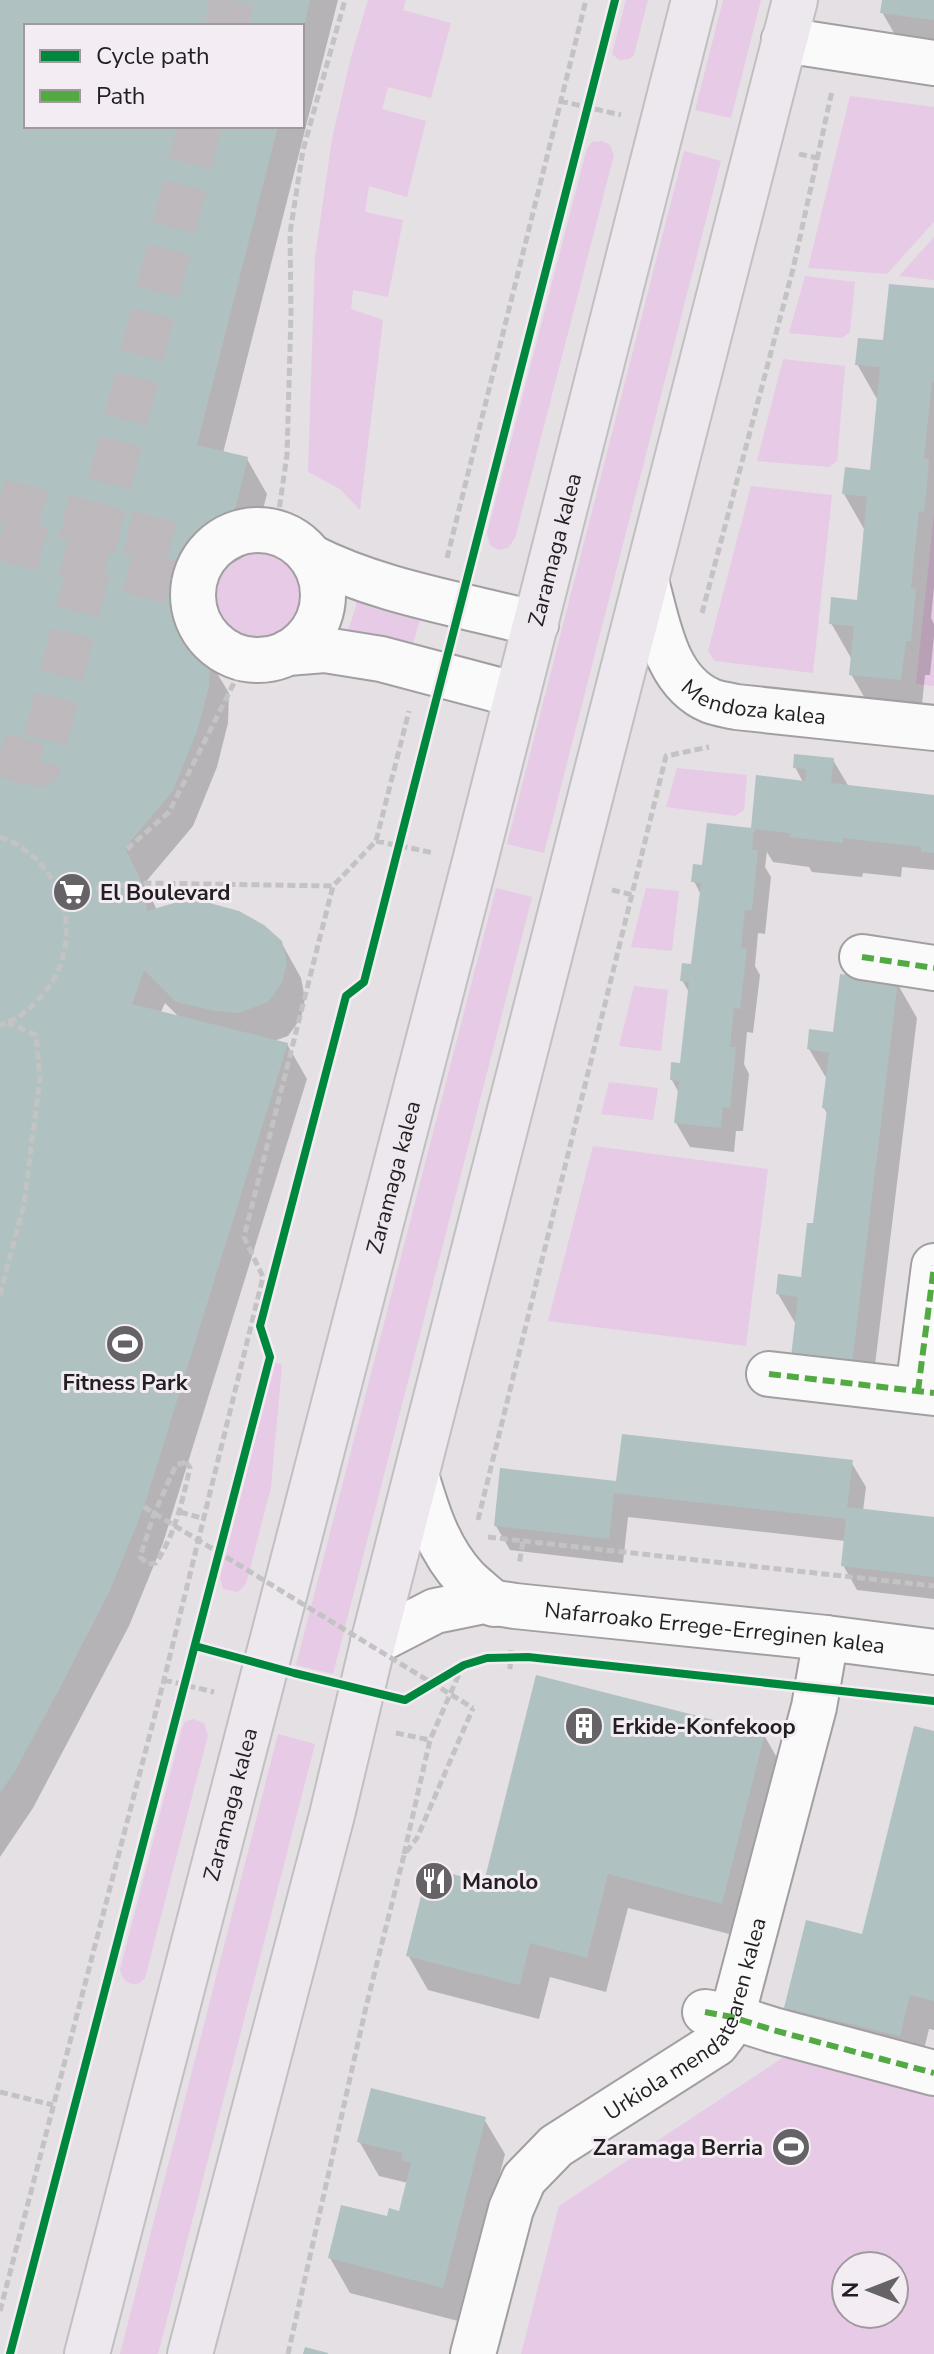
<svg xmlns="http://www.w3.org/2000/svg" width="934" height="2354" font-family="'Nunito Sans',sans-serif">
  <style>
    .green { fill: #e7cae5; fill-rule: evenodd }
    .shadow { fill: #0003; fill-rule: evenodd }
    .building { fill: #b0c1c1 }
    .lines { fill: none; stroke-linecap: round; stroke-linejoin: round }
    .minor-tunnel { stroke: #bdb9bd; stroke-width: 44; stroke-dasharray: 44 22; stroke-linecap: butt }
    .minor-casing { stroke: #a29fa1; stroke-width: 48 }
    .major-casing { stroke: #c1bfc1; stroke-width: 48 }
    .path { stroke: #c3c3c3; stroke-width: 5; stroke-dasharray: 8 4; stroke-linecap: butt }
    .minor { stroke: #fbfafb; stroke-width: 44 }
    .major { stroke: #ede8ed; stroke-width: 44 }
    .path-bridge { stroke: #c3c3c3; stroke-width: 5; stroke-dasharray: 8 4; stroke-linecap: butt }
    .quiet { stroke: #53aa43; stroke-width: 6; stroke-dasharray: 12 6; stroke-linecap: butt }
    .cycleway-casing { stroke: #f4ecf3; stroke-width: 13 }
    .cycleway { stroke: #00873e; stroke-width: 8 }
    .labels { text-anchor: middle; stroke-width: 6; stroke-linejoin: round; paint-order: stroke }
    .street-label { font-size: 22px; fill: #221f22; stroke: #f4ecf3 }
    .poi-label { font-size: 22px; font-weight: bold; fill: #221f22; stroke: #f4ecf3; text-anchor: start }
  </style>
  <rect width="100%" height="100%" fill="#e4e0e4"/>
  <path class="green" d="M368 0H406L403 10 451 23 431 98 388 87 382 109 426 121 407 197 369 186 365 212 403 220 388 297 353 290 351 309 383 320 360 510 340 489 308 472 315 257 332 139 350 61Z
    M626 0H648L634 55 629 59 619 60 612 54Z
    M723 0H761L731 118 695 110Z
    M850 96 934 107V222L887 274 808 268Z
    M602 141 610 145 614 155 515 538 508 548 498 550 490 545 487 533 587 148 592 142Z
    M684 151 721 161 544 853 507 844Z
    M934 237V280L899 276Z
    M805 276 855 282 850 332 842 338 789 333Z
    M783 359 845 366 837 461 829 467 757 461Z
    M751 486 832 495 813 673 715 661 708 651Z
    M934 513V686L916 684Z
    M213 591a47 47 0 1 1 94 0a47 47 0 1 1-94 0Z
    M356 596 422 613 411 650 347 633 356 607Z
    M677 768 747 775 744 810 735 816 666 807Z
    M496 888 532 897 333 1674 296 1665Z
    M646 888 679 891 672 951 631 947Z
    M634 986 668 990 661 1051 619 1046Z
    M609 1082 658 1088 653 1120 601 1114Z
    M593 1146 768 1169 746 1346 548 1321Z
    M275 1362 282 1365 271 1487 246 1584 238 1592 223 1589 220 1578Z
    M193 1719 204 1723 208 1735 145 1978C136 1990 123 1983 120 1970L182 1728 185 1722Z
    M278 1734 315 1744 158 2354H120Z
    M793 2051 934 2087V2354H521L559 2206ZM846 2266H894V2314H846Z"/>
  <path class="shadow" d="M0 0H338L223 453 247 459 267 494 252 552 226 567 212 585 203 605 202 644 206 655 229 693 228 723 217 767 193 826 144 884 157 910 281 942 301 978 305 999 301 1018 288 1036 274 1041 287 1044 307 1079 163 1543 129 1626 33 1808 0 1857ZM26 26H302V126H26ZM165 1003 180 1018 161 1012Z
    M884 0H934V51L902 47 882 12Z
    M934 290V587L931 618 934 624V636L930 675H925L921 714 871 709 851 674V658L831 623 859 602 864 529 844 494 872 472 877 399 857 364 885 343Z
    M833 760 849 787 934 797V870L902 867 901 877 863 873 862 877 812 872 809 867 773 862 767 852 765 867 771 877 765 934 758 933 755 966 760 975 753 1033 747 1032 744 1064 749 1074 743 1131H736L734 1152 690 1147 676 1123 679 1093 672 1080 682 1066 690 994 682 980 693 966 701 895 694 881 704 868 709 826 755 831 753 828 803 782 795 767Z
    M897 983 917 1018 871 1398 797 1326 778 1294 803 1279 815 1225 828 1115 824 1108 828 1081 809 1049 835 1034Z
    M851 1462 866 1487 863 1511 934 1519V1599L857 1590 843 1565 845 1541 628 1517 623 1563 510 1550 496 1526 618 1483Z
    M934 1733V2030L929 2029 919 2070 806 2042 786 2007 864 1936Z
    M764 1735 784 1770 741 1937 628 1908 606 1992 550 1977 539 2019 428 1990 408 1955 485 1885Z
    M484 2119 505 2154 462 2322 350 2293 330 2258 388 2218 400 2213 408 2183 379 2176 359 2141Z"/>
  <path class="building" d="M0 0H310L304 26H26V126H278L197 445 248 457 233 517 207 532 193 549 184 570 183 607 193 633 202 649 210 656 209 687 197 731 173 791 125 848 142 883 147 911 174 903 202 901 239 911 264 925 282 941 287 963 282 983 268 1002 239 1013 215 1011 176 1002 144 970 132 1004 288 1043 144 1507 110 1590 63 1682 14 1773 0 1793Z
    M882 0H934V20L880 13Z
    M889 284 934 288V381H932L924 459H929L927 485 924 512 919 511 911 588 916 589 911 641H906L901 680 849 675 854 626 829 624 831 597 857 600 867 497 842 494 845 467 870 470 880 367 855 365 858 338 883 340Z
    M794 754 834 758 831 783 934 795V853L921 852V847L843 838V843L790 837V833L754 829 752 850H758L752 910H745L743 928 741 948 747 949 740 1009 734 1008 730 1047H736L730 1108 723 1107 721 1128 674 1123 679 1081 670 1080 671 1062 680 1063 689 982 680 981 682 963 691 964 701 883 691 882 693 864 702 865 707 823 751 828 756 775 805 781 806 769 793 768Z
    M840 974 898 981 852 1364 791 1357 798 1297 776 1294 778 1274 801 1277 807 1223H813L827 1109 822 1108 829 1053 807 1049 808 1041 809 1029 833 1032Z
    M622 1434 853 1460 847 1507 934 1517V1577L841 1566 846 1519 614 1493 609 1539 494 1526 500 1468 616 1481Z
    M536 1675 765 1733 722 1904 608 1874 587 1958 530 1943 520 1985 406 1956 428 1868 484 1882Z
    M914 1726 934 1731V2001L910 1995 900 2036 784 2008 806 1920 862 1934Z
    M371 2088 486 2117 443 2288 328 2258 341 2205 387 2216 389 2208 399 2211 411 2163 401 2160 403 2153 357 2142Z
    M305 2347 328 2353V2354H303Z"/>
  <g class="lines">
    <path class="minor-tunnel" d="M226 26 232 0
      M0 501 193 549
      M0 538 182 585
      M0 755 39 765 200 126"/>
    <defs>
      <g id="minor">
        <path d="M784 40 934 63"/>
        <circle cx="258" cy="595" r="65"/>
        <path d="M311 557C380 592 461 604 536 624"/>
        <path id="s1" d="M646 581C658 623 665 682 711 701 719 704 728 705 736 707L934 728"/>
        <path d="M287 653 325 650 381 659 517 695"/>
        <path d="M862 957 934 968"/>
        <path d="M769 1374 934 1393"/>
        <path d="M918 1391 934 1266"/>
        <path d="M417 1478C428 1515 439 1550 466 1579 475 1588 485 1595 494 1604"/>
        <path id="s2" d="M373 1643 435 1611 484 1601 515 1606 826 1638 934 1652"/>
        <path d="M705 2012 732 2017 773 2030 934 2073"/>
        <path id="s3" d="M473 2354 511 2209 524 2179 556 2146 716 2044 725 2032 732 2017 814 1707 826 1638"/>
      </g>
      <g id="major">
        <path id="s4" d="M87 2354 475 861 694 0"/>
        <path d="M190 2354 332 1815 373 1643 795 0"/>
      </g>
    </defs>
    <use href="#minor" class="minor-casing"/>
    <use href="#major" class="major-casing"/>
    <path class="path" d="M560 101 621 115
      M799 154 818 158
      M276 531 287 455 291 313 290 233 303 150 345 0
      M447 558 586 0
      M702 613 793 269 832 91
      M0 837C64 859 88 941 44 993 33 1007 18 1020 0 1025
      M376 841 434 853
      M127 849 169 812 244 663
      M612 890 633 895
      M60 893 142 883 333 886
      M0 1295 24 1204 40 1079 36 1035 8 1023
      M186 1462 190 1468C182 1502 175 1534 156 1563L148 1564 140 1557 154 1514 176 1465Z
      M180 1512 205 1519
      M478 1520 666 756 709 747
      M488 1537 523 1541 519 1565
      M523 1541 934 1586
      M510 1669 511 1650
      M164 1680 214 1692
      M396 1733 430 1740
      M404 1854 430 1740 459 1674
      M0 2092 53 2105
      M0 2311 164 1680 263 1277 244 1237 333 886 376 841 409 711
      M288 2354 366 2007 404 1855 417 1838 473 1708"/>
    <use href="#minor" class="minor"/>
    <use href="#major" class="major"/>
    <path class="path-bridge" d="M144 1507 473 1708"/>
    <path class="quiet" d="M862 957 934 968
      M769 1374 934 1393
      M918 1391 934 1266
      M705 2012 732 2017 773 2030 934 2073"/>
    <defs>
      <path id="cycleway" d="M195 1646 294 1673 405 1700 464 1665 487 1658 528 1657 934 1701
        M10 2354 270 1357 260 1326 346 996 364 982 615 0"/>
    </defs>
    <use href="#cycleway" class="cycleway-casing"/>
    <use href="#cycleway" class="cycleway"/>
  </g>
  <defs>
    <symbol id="supermarket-disc" viewBox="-11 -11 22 22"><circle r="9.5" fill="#666366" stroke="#f4ecf3"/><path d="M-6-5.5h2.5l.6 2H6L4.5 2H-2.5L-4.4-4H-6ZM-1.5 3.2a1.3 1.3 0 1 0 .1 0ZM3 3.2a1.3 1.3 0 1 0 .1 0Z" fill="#fff"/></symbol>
    <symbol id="stadium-disc" viewBox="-11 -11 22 22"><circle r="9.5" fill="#666366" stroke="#f4ecf3"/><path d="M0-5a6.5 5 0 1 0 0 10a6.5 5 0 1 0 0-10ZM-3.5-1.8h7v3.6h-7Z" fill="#fff"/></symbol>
    <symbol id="building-disc" viewBox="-11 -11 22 22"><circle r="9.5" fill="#666366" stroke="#f4ecf3"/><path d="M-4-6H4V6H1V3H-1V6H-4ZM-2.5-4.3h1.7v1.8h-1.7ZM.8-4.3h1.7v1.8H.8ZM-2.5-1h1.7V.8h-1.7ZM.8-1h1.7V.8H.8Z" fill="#fff"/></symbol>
    <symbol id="restaurant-disc" viewBox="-11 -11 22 22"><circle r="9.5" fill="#666366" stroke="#f4ecf3"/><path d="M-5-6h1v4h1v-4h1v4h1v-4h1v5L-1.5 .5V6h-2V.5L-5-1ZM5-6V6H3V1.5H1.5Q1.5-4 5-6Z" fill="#fff"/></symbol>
  </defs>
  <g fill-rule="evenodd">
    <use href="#supermarket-disc" x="50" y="870" width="44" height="44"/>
    <use href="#stadium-disc" x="103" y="1322" width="44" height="44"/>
    <use href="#building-disc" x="562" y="1704" width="44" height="44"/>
    <use href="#restaurant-disc" x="412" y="1859" width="44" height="44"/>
    <use href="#stadium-disc" x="769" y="2125" width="44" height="44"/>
  </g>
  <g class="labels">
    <g class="street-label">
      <text dy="8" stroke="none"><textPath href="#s4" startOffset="1864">Zaramaga kalea</textPath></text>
      <text dy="8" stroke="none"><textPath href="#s1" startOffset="184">Mendoza kalea</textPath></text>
      <text dy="8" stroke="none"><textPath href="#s4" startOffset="1216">Zaramaga kalea</textPath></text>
      <text dy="8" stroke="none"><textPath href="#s2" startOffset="352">Nafarroako Errege-Erreginen kalea</textPath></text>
      <text dy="8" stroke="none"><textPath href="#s4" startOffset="568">Zaramaga kalea</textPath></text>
      <text dy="8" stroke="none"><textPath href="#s3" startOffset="420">Urkiola mendatearen kalea</textPath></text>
    </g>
    <g class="poi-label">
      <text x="100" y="900">El Boulevard</text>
      <text x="125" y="1390" text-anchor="middle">Fitness Park</text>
      <text x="612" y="1734">Erkide-Konfekoop</text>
      <text x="462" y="1889">Manolo</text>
      <text x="763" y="2155" text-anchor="end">Zaramaga Berria</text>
    </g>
  </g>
  <rect x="24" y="24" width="280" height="104" fill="#f4ecf3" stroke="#a09a9f" stroke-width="2"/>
  <rect x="40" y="50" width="40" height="12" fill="#00873e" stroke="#a09a9f" stroke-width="2"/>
  <text x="96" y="64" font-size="24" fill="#221f22">Cycle path</text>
  <rect x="40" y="90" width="40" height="12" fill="#53aa43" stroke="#a09a9f" stroke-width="2"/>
  <text x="96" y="104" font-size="24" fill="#221f22">Path</text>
  <g transform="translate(870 2290) rotate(270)"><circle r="38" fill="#f4ecf3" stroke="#a09a9f" stroke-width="2"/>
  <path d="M0-6L14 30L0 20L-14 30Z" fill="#666366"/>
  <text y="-12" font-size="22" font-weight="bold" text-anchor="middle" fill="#221f22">N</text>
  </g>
</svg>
